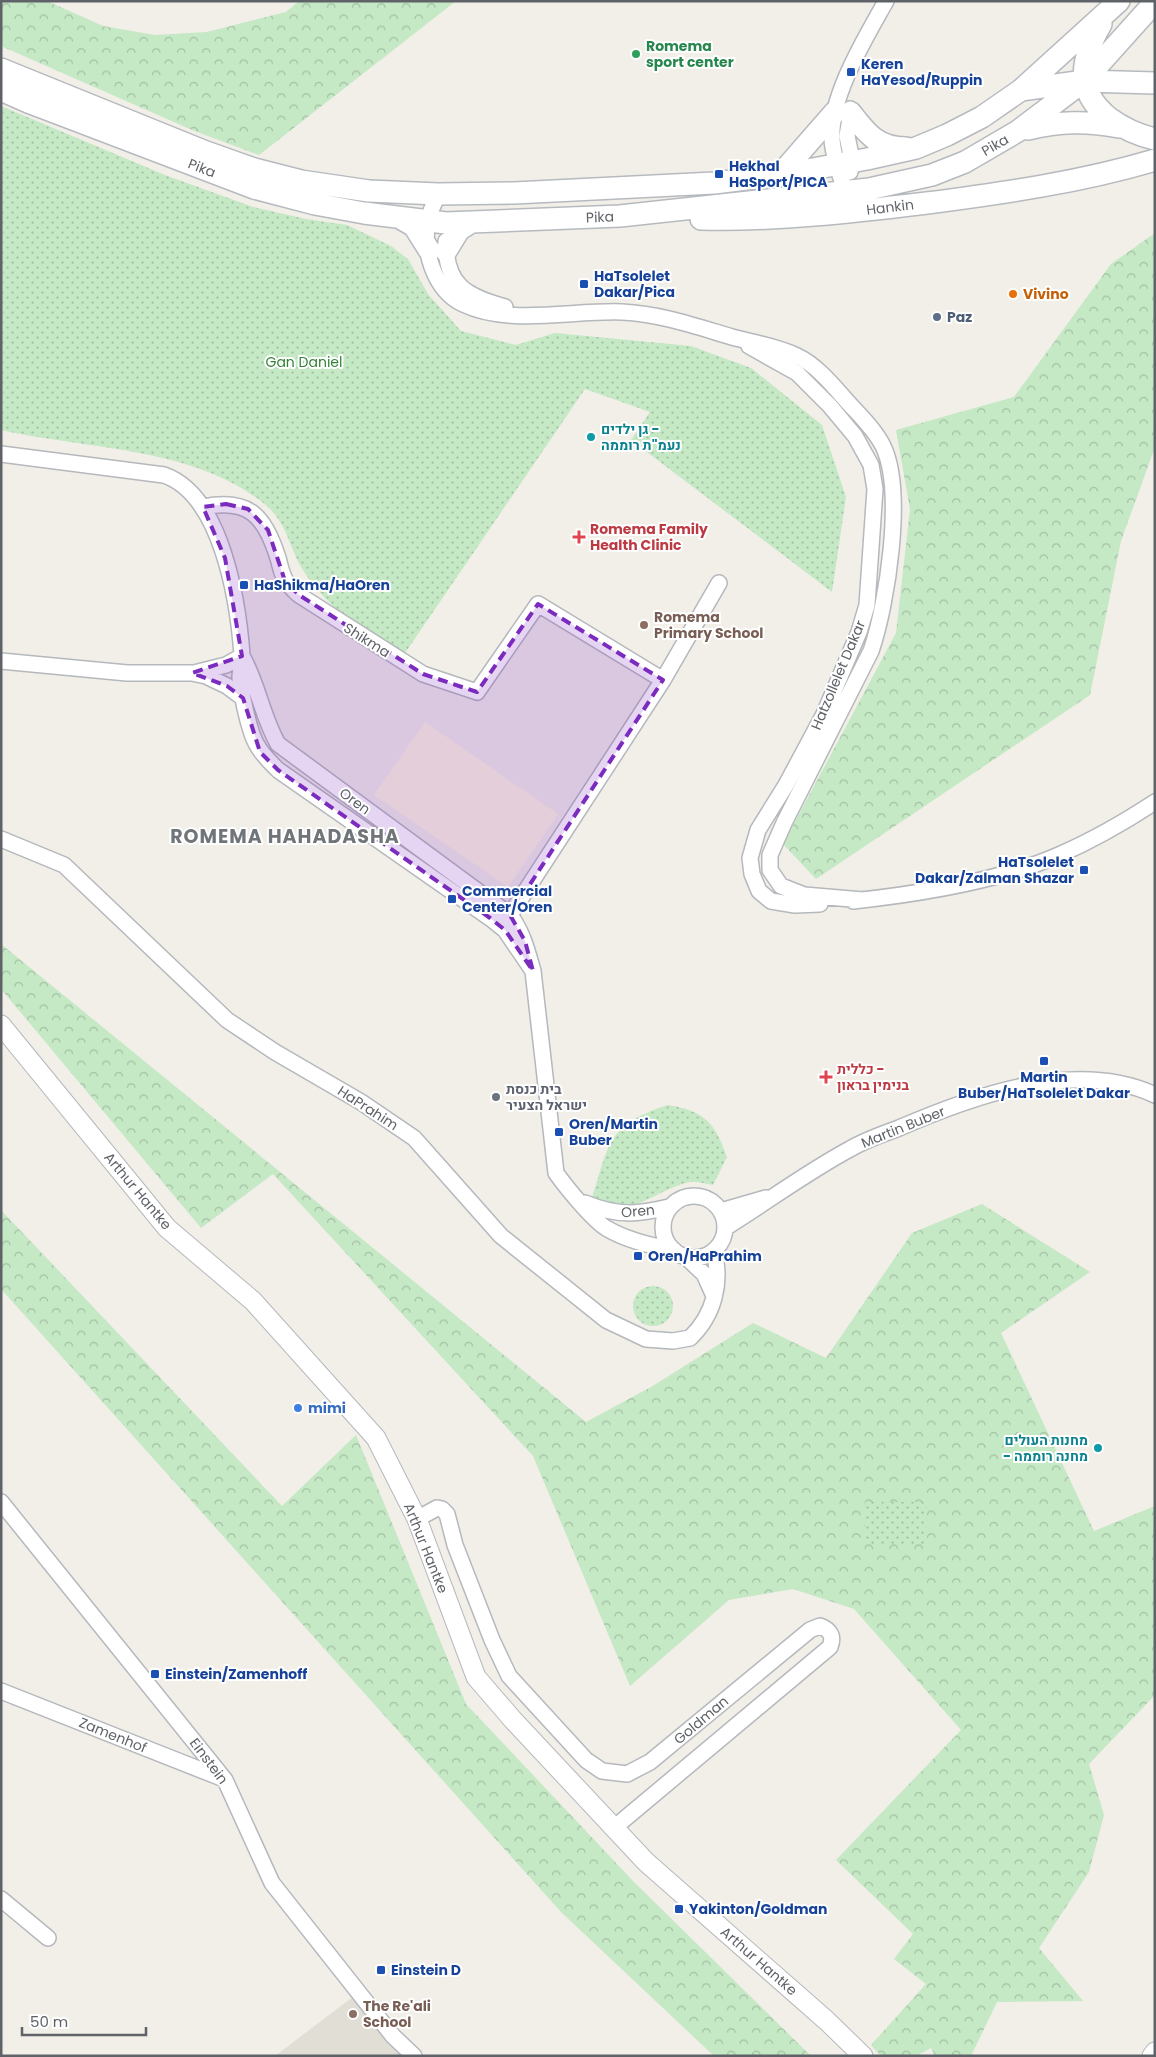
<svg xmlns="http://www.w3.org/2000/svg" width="1156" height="2057" font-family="Poppins,Heebo,sans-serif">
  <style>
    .commercial { fill: #fef7e0 }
    .education { fill: #e1ded6 }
    .forest { fill: url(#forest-crowns) }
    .park { fill: url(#park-dots) }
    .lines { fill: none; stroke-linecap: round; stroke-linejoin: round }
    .minor-casing { stroke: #b5b8bc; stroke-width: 18 }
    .tertiary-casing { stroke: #b5b8bc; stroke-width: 21 }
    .secondary-casing { stroke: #b6babf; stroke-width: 24 }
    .minor { stroke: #fff; stroke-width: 15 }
    .tertiary { stroke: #fff; stroke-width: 19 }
    .secondary { stroke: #fff; stroke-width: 21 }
    .marked { fill: #7b2cbf; fill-opacity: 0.2; stroke: #7b2cbf; stroke-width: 4; stroke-dasharray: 10 6; stroke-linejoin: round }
    .leisure-dot { fill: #2e9e5b; stroke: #fff; stroke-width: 2 }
    .transit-dot { fill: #1a4fb4; stroke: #fff; stroke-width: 2 }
    .food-dot { fill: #e8710a; stroke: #fff; stroke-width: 2 }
    .service-dot { fill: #5c6f8a; stroke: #fff; stroke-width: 2 }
    .culture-dot { fill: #0f9aa8; stroke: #fff; stroke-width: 2 }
    .health-dot { fill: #e0444e; stroke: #fff; stroke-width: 2 }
    .education-dot { fill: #8d6e63; stroke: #fff; stroke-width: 2 }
    .worship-dot { fill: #6b7280; stroke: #fff; stroke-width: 2 }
    .shop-dot { fill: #3f7fe0; stroke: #fff; stroke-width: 2 }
    .labels { text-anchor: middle; stroke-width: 4; stroke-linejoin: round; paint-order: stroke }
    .leisure-label { font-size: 14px; font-weight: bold; fill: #27864d; stroke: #fff; text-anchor: start }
    .transit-label { font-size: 14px; font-weight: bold; fill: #164399; stroke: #fff; text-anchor: start }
    .street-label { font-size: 14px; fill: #5f6368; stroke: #fff }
    .food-label { font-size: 14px; font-weight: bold; fill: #c56008; stroke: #fff; text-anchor: start }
    .service-label { font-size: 14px; font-weight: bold; fill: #4e5e75; stroke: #fff; text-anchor: start }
    .park-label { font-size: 14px; fill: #348238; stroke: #fff }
    .culture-label { font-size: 14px; font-weight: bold; fill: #0d838f; stroke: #fff; text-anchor: start }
    .health-label { font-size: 14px; font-weight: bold; fill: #be3a42; stroke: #fff; text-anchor: start }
    .education-label { font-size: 14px; font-weight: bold; fill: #785e54; stroke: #fff; text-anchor: start }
    .worship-label { font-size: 14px; font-weight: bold; fill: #5b616d; stroke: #fff; text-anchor: start }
    .shop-label { font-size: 14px; font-weight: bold; fill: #366cbe; stroke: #fff; text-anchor: start }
    .district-label { font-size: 19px; font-weight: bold; letter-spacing: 1px; fill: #70757a; stroke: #fff }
  </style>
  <defs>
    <pattern id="forest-crowns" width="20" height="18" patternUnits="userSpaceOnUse" patternTransform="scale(1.25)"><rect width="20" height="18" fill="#c5e8c5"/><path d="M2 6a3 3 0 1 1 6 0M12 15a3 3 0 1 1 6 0" fill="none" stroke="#a3c0a4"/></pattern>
    <pattern id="park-dots" width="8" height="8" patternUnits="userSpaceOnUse" patternTransform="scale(1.25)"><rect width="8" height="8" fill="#c5e8c5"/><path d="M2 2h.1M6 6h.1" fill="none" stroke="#a3c0a4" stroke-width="1.8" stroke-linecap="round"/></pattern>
  </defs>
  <rect width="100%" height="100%" fill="#f1efe8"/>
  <path class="commercial" d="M425 722 558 814 508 887 374 795Z"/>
  <path class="education" d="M358 1993 411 2056H275Z"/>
  <path class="forest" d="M1 1H47L103 26 155 35 207 32 286 12 299 1H456L259 155 192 130 1 46Z
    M1155 233V447L1121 541 1090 695 816 879 783 844 896 633 910 509 896 430 1014 397 1111 264Z
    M1 944 586 1422 651 1387 753 1323 826 1358 912 1233 982 1204 1090 1272 1001 1333 1094 1531 1155 1506V1695L1089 1764 1104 1815 1089 1872 1039 1948 1083 2001 997 2002 971 2056H935L931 2048 916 2056H881L871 2045 926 1984 894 1959 913 1934 836 1860 961 1730 854 1609 793 1589 729 1600 630 1686 533 1456 273 1174 201 1228 1 989Z
    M1 1210 282 1506 356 1435 466 1704 634 1882 811 2056H714L561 1912 1 1289Z"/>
  <path class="park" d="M1 106 165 175 253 207 306 219 347 225 391 246 408 259 428 294 461 331 516 345 555 333 691 346 751 368 822 425 846 497 832 592 631 440 650 412 585 389 403 656C364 631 325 607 301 567 290 547 286 523 268 507 197 446 88 450 1 430Z
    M668 1105C705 1111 715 1123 727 1157L713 1185C706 1184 697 1181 690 1182 653 1190 633 1221 592 1198 610 1142 607 1125 668 1105Z
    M633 1306a20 20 0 1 1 40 0a20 20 0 1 1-40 0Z
    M865 1502H927L926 1544H865Z"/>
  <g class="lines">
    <defs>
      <path id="minor" d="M850 109 851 113 847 136 852 160 850 172
        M845 191C840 174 833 157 832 139 829 97 866 37 886 1
        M438 194C435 202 430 211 428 220 422 250 434 290 463 304 509 326 572 310 622 312 661 314 695 326 732 337 754 343 776 346 797 356 815 364 832 384 845 399 857 413 874 428 883 446 905 491 887 605 871 651L784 823 770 855V870L781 886 804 895 863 900
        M446 241C445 286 467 296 505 307
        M749 346 797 373 830 406 855 436 871 465 875 489 867 605 859 632 824 714 786 785 758 830 750 858 752 874 759 891 771 901 795 905 820 904
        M1 454 164 475C222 495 238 601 242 655 242 662 240 670 240 678 242 696 246 716 252 734 257 749 267 759 278 770L490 918 505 930 533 971
        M203 507C248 498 264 515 277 555 280 563 281 574 286 581 289 586 295 591 299 595L423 674 477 692 538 604 663 680 510 915 490 918
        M242 656C258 684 262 716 278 744L510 915C523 933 527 950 533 971L556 1173C566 1187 592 1219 606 1228 626 1240 651 1246 674 1250
        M1 661 127 673H192L206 676 227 686 243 698
        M194 673 226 665 242 656
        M663 680 719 583
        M1 839 64 865 227 1020 275 1052 361 1102 414 1138 501 1236 606 1320 646 1339 673 1341 690 1338C714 1315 722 1283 714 1251
        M853 901C918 894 1001 881 1061 854 1093 840 1126 821 1155 802
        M663 1227a31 31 0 1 1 62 0a31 31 0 1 1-62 0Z
        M585 1203C617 1216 636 1215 669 1207
        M721 1211 766 1198
        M725 1228C767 1202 807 1172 850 1149 865 1140 883 1134 899 1128 973 1096 1076 1058 1155 1095
        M686 1257 704 1274 714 1296
        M1 1502 225 1780 272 1883 393 2036 414 2056
        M417 1519 437 1508 442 1509 447 1514 455 1545 492 1640 509 1676 586 1760 602 1771 627 1774 650 1762 810 1630 820 1626C831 1630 834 1637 830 1647L615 1827
        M1 1691 224 1779
        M1 1899 48 1938"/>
      <path id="tertiary" d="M1 1025 167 1228 253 1301 376 1438 417 1519 476 1677 513 1720 646 1862 827 2021 863 2056
        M1152 2056 1155 2052"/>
      <path id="secondary" d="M1101 24C1081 59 1074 90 1109 118 1124 129 1137 135 1155 139
        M1 69 206 152 254 169 301 181 369 191 438 194 514 193 714 183 780 175 867 159 916 148 947 135 982 117 1021 90 1119 1
        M1 90 28 102 254 188 315 204 364 213 446 223 620 216 869 189 932 175 965 162 1018 131 1084 81 1155 2
        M1021 90 1084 81 1155 83
        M851 113C867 134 878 148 906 148
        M1028 129C1060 121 1087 121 1119 127
        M780 175 835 112
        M400 218 414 226 429 250
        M701 219C777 221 852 212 927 203 1004 193 1081 182 1155 160
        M446 251 459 230 470 223"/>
    </defs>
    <use href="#minor" class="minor-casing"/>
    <use href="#tertiary" class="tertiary-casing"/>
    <use href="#secondary" class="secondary-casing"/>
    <use href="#minor" class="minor"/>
    <use href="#tertiary" class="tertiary"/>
    <use href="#secondary" class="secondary"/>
  </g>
  <path class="marked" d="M226 504 248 509 268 530 285 581 299 595 423 674 477 692 538 604 663 680 510 915 525 941 533 971 505 930 490 918 278 770 260 752 243 698 227 686 192 673 242 656 225 558 203 507Z"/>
  <circle class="leisure-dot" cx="636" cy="54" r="5"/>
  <g class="transit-dot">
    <rect x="846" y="67" width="10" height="10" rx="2.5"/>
    <rect x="714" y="169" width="10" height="10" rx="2.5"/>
    <rect x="579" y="279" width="10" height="10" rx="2.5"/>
    <rect x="239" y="580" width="10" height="10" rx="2.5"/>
    <rect x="1079" y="865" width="10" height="10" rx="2.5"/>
    <rect x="447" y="894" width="10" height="10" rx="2.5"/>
    <rect x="1039" y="1056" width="10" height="10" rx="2.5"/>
    <rect x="554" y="1127" width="10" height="10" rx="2.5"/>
    <rect x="633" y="1251" width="10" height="10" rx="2.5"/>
    <rect x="150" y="1669" width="10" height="10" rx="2.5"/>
    <rect x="674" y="1904" width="10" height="10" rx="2.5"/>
    <rect x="376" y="1965" width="10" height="10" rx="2.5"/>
  </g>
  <circle class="food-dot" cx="1013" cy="294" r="5"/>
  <circle class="service-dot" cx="937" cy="317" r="5"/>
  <g class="culture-dot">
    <circle cx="591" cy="437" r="5"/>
    <circle cx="1098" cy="1448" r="5"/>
  </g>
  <g class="health-dot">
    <path d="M576.5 529.5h5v5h5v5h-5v5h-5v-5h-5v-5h5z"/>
    <path d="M823.5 1069.5h5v5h5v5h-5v5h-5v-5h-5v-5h5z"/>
  </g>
  <g class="education-dot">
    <circle cx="644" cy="625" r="5"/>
    <circle cx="353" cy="2014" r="5"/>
  </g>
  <circle class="worship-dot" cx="496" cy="1097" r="5"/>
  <circle class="shop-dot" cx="298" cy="1408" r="5"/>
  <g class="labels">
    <g class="leisure-label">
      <text x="646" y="51">Romema<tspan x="646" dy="16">sport center</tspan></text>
    </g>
    <g class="transit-label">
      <text x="861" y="69">Keren<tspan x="861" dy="16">HaYesod/Ruppin</tspan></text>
      <text x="729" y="171">Hekhal<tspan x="729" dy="16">HaSport/PICA</tspan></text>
      <text x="594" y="281">HaTsolelet<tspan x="594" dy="16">Dakar/Pica</tspan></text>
      <text x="254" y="590">HaShikma/HaOren</text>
      <text x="1074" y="867" text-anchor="end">HaTsolelet<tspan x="1074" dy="16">Dakar/Zalman Shazar</tspan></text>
      <text x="462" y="896">Commercial<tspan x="462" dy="16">Center/Oren</tspan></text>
      <text x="1044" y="1082" text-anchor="middle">Martin<tspan x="1044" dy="16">Buber/HaTsolelet Dakar</tspan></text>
      <text x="569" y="1129">Oren/Martin<tspan x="569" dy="16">Buber</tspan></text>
      <text x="648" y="1261">Oren/HaPrahim</text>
      <text x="165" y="1679">Einstein/Zamenhoff</text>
      <text x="689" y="1914">Yakinton/Goldman</text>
      <text x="391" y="1975">Einstein D</text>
    </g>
    <g class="street-label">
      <text transform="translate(995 145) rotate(-30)" y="5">Pika</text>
      <text transform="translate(202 168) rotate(21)" y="5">Pika</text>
      <text transform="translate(890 207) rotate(-7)" y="5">Hankin</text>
      <text transform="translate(600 217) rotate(-2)" y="5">Pika</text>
      <text transform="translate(367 640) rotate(32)" y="5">Shikma</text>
      <text transform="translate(838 675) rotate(-67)" y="5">Hatzollelet Dakar</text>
      <text transform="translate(355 801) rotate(36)" y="5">Oren</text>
      <text transform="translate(368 1108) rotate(33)" y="5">HaPrahim</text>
      <text transform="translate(903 1127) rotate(-22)" y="5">Martin Buber</text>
      <text transform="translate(138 1191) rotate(50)" y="5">Arthur Hantke</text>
      <text transform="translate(638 1211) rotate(-5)" y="5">Oren</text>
      <text transform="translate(426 1548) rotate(68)" y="5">Arthur Hantke</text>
      <text transform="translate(701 1720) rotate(-40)" y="5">Goldman</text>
      <text transform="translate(113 1735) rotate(22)" y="5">Zamenhof</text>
      <text transform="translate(209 1761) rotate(53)" y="5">Einstein</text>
      <text transform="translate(759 1961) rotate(41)" y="5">Arthur Hantke</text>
    </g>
    <g class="food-label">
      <text x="1023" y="299">Vivino</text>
    </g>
    <g class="service-label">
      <text x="947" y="322">Paz</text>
    </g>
    <g class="park-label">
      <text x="304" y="367">Gan Daniel</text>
    </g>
    <g class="culture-label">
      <text x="601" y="434">גן ילדים -<tspan x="601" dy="16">נעמ"ת רוממה</tspan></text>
      <text x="1088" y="1445" text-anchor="end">מחנות העולים<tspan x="1088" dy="16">- מחנה רוממה</tspan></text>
    </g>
    <g class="health-label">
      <text x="590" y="534">Romema Family<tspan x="590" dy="16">Health Clinic</tspan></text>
      <text x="837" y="1074">כללית -<tspan x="837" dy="16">בנימין בראון</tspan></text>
    </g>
    <g class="education-label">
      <text x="654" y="622">Romema<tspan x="654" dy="16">Primary School</tspan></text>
      <text x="363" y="2011">The Re'ali<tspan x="363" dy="16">School</tspan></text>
    </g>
    <g class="worship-label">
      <text x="506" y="1094">בית כנסת<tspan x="506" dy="16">ישראל הצעיר</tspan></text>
    </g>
    <g class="shop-label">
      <text x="308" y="1413">mimi</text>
    </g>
    <g class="district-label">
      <text x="285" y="843">ROMEMA HAHADASHA</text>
    </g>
  </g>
  <rect width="1156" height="2057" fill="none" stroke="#5f6368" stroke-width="5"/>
  <path d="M22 2027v8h124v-8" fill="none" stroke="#5f6368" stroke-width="2.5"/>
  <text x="30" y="2027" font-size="15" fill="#5f6368" stroke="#ffffff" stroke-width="4" paint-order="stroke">50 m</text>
</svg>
